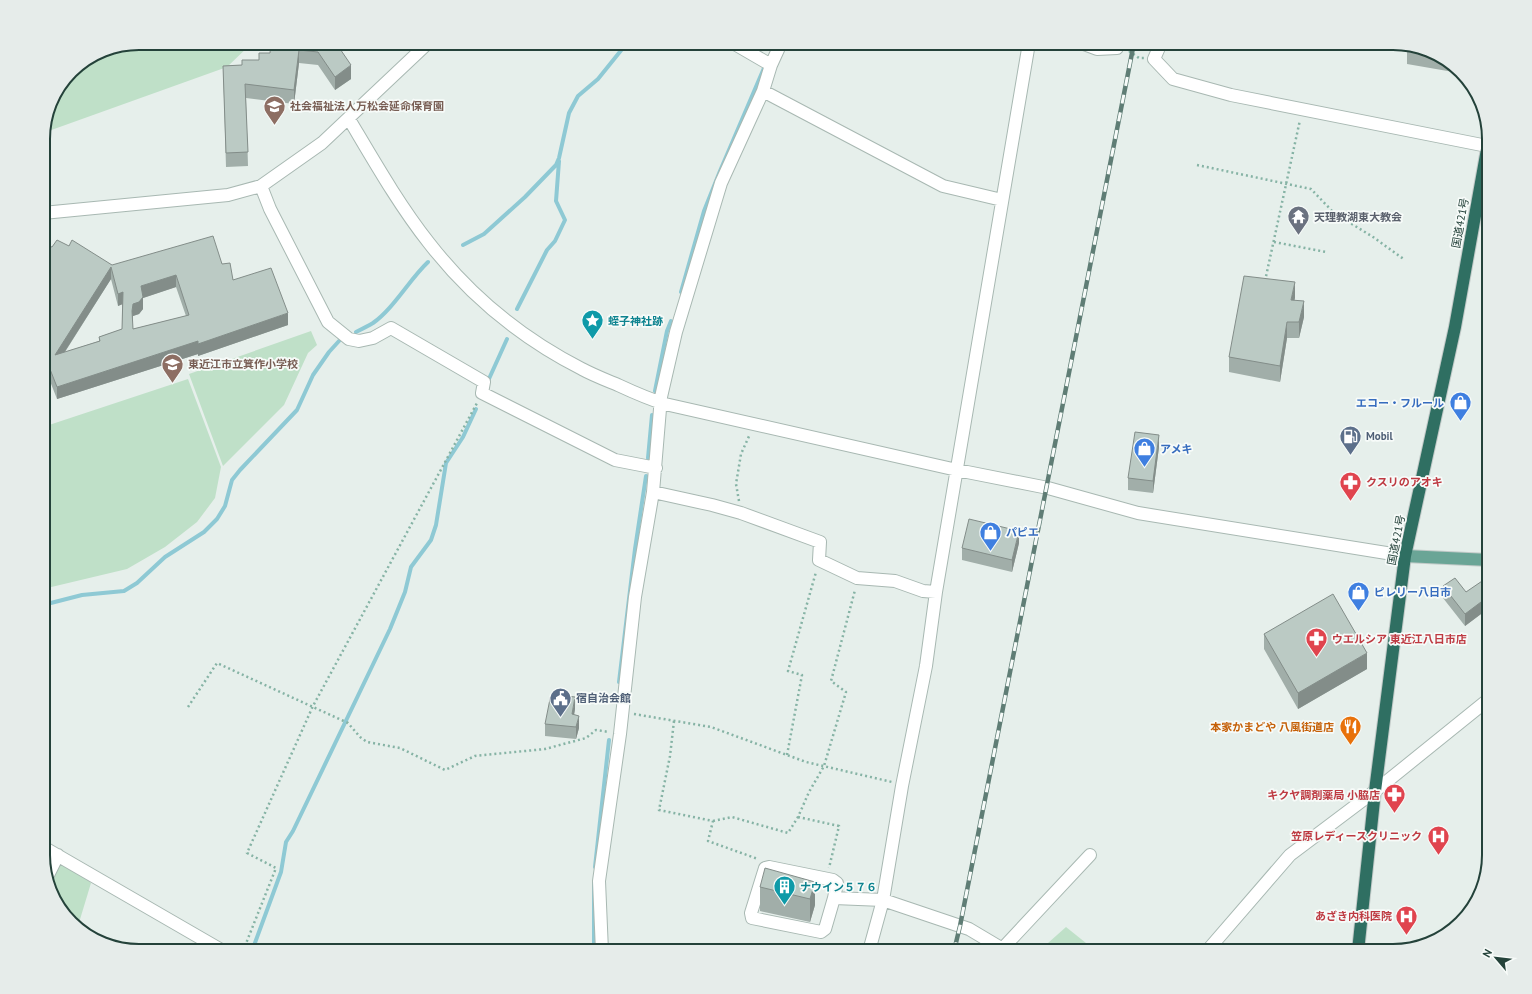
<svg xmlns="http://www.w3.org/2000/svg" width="1532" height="994" font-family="'PT Sans','Noto Sans JP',sans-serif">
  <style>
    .green { fill: #bfe0c8 }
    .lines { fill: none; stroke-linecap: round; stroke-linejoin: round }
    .stream { stroke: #8ec9d4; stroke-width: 4 }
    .minor-casing { stroke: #a8b8b2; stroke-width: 14 }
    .major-casing { stroke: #c2cac8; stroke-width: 14 }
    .highway-casing { stroke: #c2cac8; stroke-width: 14 }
    .path { stroke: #86b3a5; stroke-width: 2.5; stroke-dasharray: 2 3; stroke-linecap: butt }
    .minor { stroke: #fff; stroke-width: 12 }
    .major { stroke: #6aa596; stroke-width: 12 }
    .highway { stroke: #2f6f62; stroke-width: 12 }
    .rail-casing { stroke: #5f7d75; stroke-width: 4.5 }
    .rail { stroke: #f7fbf9; stroke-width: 3; stroke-dasharray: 9; stroke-linecap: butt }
    .wall { fill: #a1aea9; fill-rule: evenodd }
    .shaded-wall { fill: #838d89 }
    .building { fill: #bbcac4; stroke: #838d89; fill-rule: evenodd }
    .labels { text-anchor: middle; stroke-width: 3.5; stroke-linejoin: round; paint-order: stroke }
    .education-label { font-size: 11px; font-weight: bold; fill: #785e54; stroke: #f7fbf9; text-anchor: start }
    .worship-label { font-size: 11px; font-weight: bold; fill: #5b616d; stroke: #f7fbf9; text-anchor: start }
    .street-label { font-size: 11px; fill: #24423a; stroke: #f7fbf9 }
    .culture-label { font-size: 11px; font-weight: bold; fill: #0d838f; stroke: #f7fbf9; text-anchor: start }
    .shop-label { font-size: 11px; font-weight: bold; fill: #366cbe; stroke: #f7fbf9; text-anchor: start }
    .service-label { font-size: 11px; font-weight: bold; fill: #4e5e75; stroke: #f7fbf9; text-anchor: start }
    .health-label { font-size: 11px; font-weight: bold; fill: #be3a42; stroke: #f7fbf9; text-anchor: end }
    .food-label { font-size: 11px; font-weight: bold; fill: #c56008; stroke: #f7fbf9; text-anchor: end }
    .rim { fill: none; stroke: #24423a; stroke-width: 2 }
  </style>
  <rect width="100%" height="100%" fill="#e6efeb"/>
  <path class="green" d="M139 43H252L227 67 43 133 50 102 71 71 103 50Z
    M311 331 317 345 308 353 284 405 223 466 189 374Z
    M188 379 221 467 215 498 197 522 165 547 127 569 43 589V427Z
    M58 855 91 883 78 926 56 903 48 875Z
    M1066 927 1096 951H1039Z"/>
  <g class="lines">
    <path class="stream" d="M463 245 484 234 525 197 556 165 559 158 569 113 578 96 598 79 627 43
      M681 292 704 211 720 171 764 68
      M517 309 547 250 555 241 565 220 556 201 559 161
      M356 332C362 329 368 326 373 323 394 308 409 280 428 262
      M488 381 507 339
      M655 391 667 331 671 321
      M648 458 652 415
      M43 605 82 595 124 591 137 583 165 557 204 532 217 519 225 506 232 480 240 470 297 410 313 375 329 352 339 341
      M619 682 635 549 646 476
      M595 867 609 740
      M594 882V951
      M252 951 281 872 286 842 293 831 390 629 405 592 411 567 431 540 436 525 446 463 463 437 476 409"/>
    <defs>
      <path id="minor" d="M733 43 771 65
        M1081 43 1097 49 1117 48
        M1161 43 1154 59 1173 79 1231 95 1487 146
        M763 91 943 186 1002 200
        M349 119C374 161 399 205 429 243 471 297 521 338 582 369 593 375 606 380 618 385 633 392 649 399 665 404L957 470 1048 488 1138 513 1405 556
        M261 186 270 209 328 322 349 339 359 341 373 338 391 328 484 382 482 393 615 460 656 468
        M43 213 228 195 261 186 322 143 428 43
        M653 492 712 505 741 513 820 542 819 560 857 578 895 581 923 591 936 592
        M43 847 223 951
        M48 875 58 855
        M834 898 837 883 833 880 769 867 765 868 751 913 752 918 821 932 825 929 834 898 883 900 969 929 1006 951
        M1003 948 1090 855
        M602 951 599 881 620 734 635 597 653 492 661 397 676 332 721 183 763 91 771 65 781 43
        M869 951 883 900 902 786 926 666 936 592 1029 43
        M1207 951 1290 855 1375 791 1489 699"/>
      <path id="major" d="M1405 556 1489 560"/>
      <path id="highway" d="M1358 951 1375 791 1405 556 1455 327 1489 138"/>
    </defs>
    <use href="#minor" class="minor-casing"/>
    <use href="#major" class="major-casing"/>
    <use href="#highway" class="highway-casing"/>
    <path class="path" d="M1129 51 1139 58H1144
      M1197 165 1311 189 1334 213 1373 237 1405 260
      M1274 242 1326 252
      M1265 281 1300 120
      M739 501 736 484 741 454 750 434
      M188 707 217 663 348 723 360 737 367 742 400 748 445 770 475 756 545 749 586 738 596 730 609 732
      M634 714 711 727 806 762 892 782
      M674 721 670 756 659 810 713 821 708 841 758 859
      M787 755 802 675 788 671 816 572
      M798 817 839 826 829 868
      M713 821 732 817 788 833 798 817 809 792 824 766 846 692 831 681 855 590
      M243 951 276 868 247 853 313 706 477 403"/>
    <use href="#minor" class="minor"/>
    <use href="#major" class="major"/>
    <use href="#highway" class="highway"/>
    <defs>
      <path id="rail" d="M954 951 960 926 1134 43"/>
    </defs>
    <use href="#rail" class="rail-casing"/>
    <use href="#rail" class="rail"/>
  </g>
  <path class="wall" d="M336 43 351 79 335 90 318 65 299 63 294 104 246 98 248 166 226 167 223 66 242 65 259 60 270 53Z
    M1407 47 1446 59 1459 73 1407 64Z
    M69 246 112 265 222 264 233 280 288 325 198 356V354L57 399 46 371 43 369V255L52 247ZM111 279 118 306 122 304V329L99 337V341L65 352ZM176 287 186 316 133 329 132 321 133 316 139 314 143 309V298Z
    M1295 298 1294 300 1304 317 1299 338H1287L1280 382 1229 372V357Z
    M1159 447 1153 493 1128 490V478Z
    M1019 543 1012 572 962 560V548Z
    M1489 577V608L1465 626 1443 598V586L1466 592Z
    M1264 634 1367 669 1298 709 1264 649Z
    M575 709 574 715 579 728 576 739 545 736V724Z
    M815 882V905L810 922 760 911V887Z"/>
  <path class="shaded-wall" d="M299 50V63L294 104V90Z
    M351 65V79L335 90V77Z
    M111 267V279L55 367V355Z
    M176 275V287L143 298V309L139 314 133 316 132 323V311L133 304 141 286Z
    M1295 282V298L1291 316V300Z
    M123 292V304L118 306V294Z
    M1304 301V317L1299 338V322Z
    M288 313V325L198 356V344Z
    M1287 322V338L1280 382V366Z
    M198 341V354L57 399V387Z
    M1159 435V447L1153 493V481Z
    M1019 531V543L1012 572V560Z
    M1489 596V608L1465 626V614Z
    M1367 653V669L1298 709V693Z
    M575 697V709L572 726V714Z
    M579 716V728L576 739V727Z
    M815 882V905L810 922V899Z"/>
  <path class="building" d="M271 43H336L351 65 335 77 318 52 299 50 294 90 245 84 248 152 226 153 223 66 242 65V60H259V53H270Z
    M213 236 222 264 230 263 233 280 271 268 288 313 198 344V341L57 387 46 359 43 357V255L49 246 52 247 57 240 69 246 72 240 112 265ZM111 267 118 294 123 292 122 329 99 337 100 341 55 355ZM176 275 189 315 133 329 132 311 133 304 139 302 143 297 141 286Z
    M1244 276 1295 282 1291 300 1304 301 1299 322H1287L1280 366 1229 357Z
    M1135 432 1159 435 1153 481 1128 478Z
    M969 519 1019 531 1012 560 962 548Z
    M1488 577H1489V596L1465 614 1443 586 1455 578 1466 592Z
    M1333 594 1367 653 1298 693 1264 634Z
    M551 694 575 697 572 714 579 716 576 727 545 724Z
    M765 868 815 882 810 899 760 887Z"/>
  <defs>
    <symbol id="school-pin" viewBox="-11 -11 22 30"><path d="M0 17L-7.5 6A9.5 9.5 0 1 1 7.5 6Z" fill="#8d6e63" stroke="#f7fbf9"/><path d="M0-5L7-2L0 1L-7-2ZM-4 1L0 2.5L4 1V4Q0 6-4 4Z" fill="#fff"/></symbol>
    <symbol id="temple-pin" viewBox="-11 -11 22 30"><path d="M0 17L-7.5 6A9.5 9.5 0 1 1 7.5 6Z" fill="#6b7280" stroke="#f7fbf9"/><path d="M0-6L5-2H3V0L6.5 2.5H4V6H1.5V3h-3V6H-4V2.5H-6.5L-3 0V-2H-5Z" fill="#fff"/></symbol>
    <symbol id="sight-pin" viewBox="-11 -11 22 30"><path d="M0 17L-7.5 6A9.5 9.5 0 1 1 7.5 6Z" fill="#0f9aa8" stroke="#f7fbf9"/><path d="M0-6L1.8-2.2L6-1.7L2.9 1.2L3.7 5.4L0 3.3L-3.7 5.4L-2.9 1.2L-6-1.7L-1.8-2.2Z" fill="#fff"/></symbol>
    <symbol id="shop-pin" viewBox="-11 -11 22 30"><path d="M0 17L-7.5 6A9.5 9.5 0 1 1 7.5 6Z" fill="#3f7fe0" stroke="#f7fbf9"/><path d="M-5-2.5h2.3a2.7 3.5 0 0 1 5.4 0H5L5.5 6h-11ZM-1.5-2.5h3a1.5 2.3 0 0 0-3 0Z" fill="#fff"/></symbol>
    <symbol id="fuel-pin" viewBox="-11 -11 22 30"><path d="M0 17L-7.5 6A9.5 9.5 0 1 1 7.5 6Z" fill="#5c6f8a" stroke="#f7fbf9"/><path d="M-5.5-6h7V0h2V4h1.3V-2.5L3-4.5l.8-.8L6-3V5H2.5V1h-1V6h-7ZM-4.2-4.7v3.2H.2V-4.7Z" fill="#fff"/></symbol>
    <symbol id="pharmacy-pin" viewBox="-11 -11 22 30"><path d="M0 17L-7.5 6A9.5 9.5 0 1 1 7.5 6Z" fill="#e0444e" stroke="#f7fbf9"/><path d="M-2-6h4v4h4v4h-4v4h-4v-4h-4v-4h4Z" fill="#fff"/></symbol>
    <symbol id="civic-pin" viewBox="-11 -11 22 30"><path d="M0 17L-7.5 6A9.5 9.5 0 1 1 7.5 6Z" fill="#5c6f8a" stroke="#f7fbf9"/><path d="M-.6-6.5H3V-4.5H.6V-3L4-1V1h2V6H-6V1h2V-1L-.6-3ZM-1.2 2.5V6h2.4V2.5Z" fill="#fff"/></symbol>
    <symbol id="restaurant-pin" viewBox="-11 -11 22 30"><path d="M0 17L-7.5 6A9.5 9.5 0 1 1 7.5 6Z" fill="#e8710a" stroke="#f7fbf9"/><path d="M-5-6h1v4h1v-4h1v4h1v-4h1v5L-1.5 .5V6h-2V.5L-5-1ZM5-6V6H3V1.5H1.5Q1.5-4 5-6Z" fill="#fff"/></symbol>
    <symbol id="hospital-pin" viewBox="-11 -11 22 30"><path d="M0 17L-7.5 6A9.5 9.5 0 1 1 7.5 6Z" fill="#e0444e" stroke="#f7fbf9"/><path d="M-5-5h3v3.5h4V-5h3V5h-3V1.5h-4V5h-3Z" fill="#fff"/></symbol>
    <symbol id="building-pin" viewBox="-11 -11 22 30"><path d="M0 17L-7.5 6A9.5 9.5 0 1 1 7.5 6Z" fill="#0f9aa8" stroke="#f7fbf9"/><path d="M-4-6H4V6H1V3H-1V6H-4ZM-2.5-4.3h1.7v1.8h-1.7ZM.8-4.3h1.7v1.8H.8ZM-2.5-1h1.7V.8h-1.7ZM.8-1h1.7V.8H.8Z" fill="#fff"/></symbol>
  </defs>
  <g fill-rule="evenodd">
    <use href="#school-pin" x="262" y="94" width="25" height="34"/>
    <use href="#temple-pin" x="1286" y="204" width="25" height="34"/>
    <use href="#sight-pin" x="580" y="308" width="25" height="34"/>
    <use href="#school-pin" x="160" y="352" width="25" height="34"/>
    <use href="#shop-pin" x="1448" y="390" width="25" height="34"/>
    <use href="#fuel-pin" x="1338" y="424" width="25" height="34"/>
    <use href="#shop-pin" x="1132" y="436" width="25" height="34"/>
    <use href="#pharmacy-pin" x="1338" y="470" width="25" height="34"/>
    <use href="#shop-pin" x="978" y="520" width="25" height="34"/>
    <use href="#shop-pin" x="1346" y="580" width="25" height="34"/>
    <use href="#pharmacy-pin" x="1304" y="626" width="25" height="34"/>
    <use href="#civic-pin" x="548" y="686" width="25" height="34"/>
    <use href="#restaurant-pin" x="1338" y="714" width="25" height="34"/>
    <use href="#pharmacy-pin" x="1382" y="782" width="25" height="34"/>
    <use href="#hospital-pin" x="1426" y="824" width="25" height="34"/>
    <use href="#building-pin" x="772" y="874" width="25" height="34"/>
    <use href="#hospital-pin" x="1394" y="904" width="25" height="34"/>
  </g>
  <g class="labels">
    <g class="education-label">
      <text x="290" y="110">社会福祉法人万松会延命保育園</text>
      <text x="188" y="368">東近江市立箕作小学校</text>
    </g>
    <g class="worship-label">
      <text x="1314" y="221">天理教湖東大教会</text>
    </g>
    <g class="street-label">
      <text transform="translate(1460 223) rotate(-80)" y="4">国道421号</text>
      <text transform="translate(1396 540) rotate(-79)" y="4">国道421号</text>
    </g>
    <g class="culture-label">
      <text x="608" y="325">蛭子神社跡</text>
      <text x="800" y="891">ナウイン５７６</text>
    </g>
    <g class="shop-label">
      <text x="1444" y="407" text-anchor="end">エコー・フルール</text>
      <text x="1160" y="453">アメキ</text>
      <text x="1006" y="536">パピエ</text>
      <text x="1374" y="596">ピレリー八日市</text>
    </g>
    <g class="service-label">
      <text x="1366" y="440">Mobil</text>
      <text x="576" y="702">宿自治会館</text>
    </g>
    <g class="health-label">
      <text x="1366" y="486" text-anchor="start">クスリのアオキ</text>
      <text x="1332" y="643" text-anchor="start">ウエルシア 東近江八日市店</text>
      <text x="1380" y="799">キクヤ調剤薬局 小脇店</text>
      <text x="1422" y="840">笠原レディースクリニック</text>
      <text x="1392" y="920">あざき内科医院</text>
    </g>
    <g class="food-label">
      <text x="1334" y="731">本家かまどや 八風街道店</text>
    </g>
  </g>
  <path d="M0 0H1532V994H0ZM139 50H1393A89 89 0 0 1 1482 139V855A89 89 0 0 1 1393 944H139A89 89 0 0 1 50 855V139A89 89 0 0 1 139 50Z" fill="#e6ecea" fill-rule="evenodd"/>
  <path class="rim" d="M139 50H1393A89 89 0 0 1 1482 139V855A89 89 0 0 1 1393 944H139A89 89 0 0 1 50 855V139A89 89 0 0 1 139 50Z"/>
  <g transform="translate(1496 958) rotate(298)" stroke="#f7fbf9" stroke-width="3" paint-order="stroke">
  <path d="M0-3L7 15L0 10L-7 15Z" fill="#24423a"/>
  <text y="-6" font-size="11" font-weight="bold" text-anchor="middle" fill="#24423a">N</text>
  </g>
</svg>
